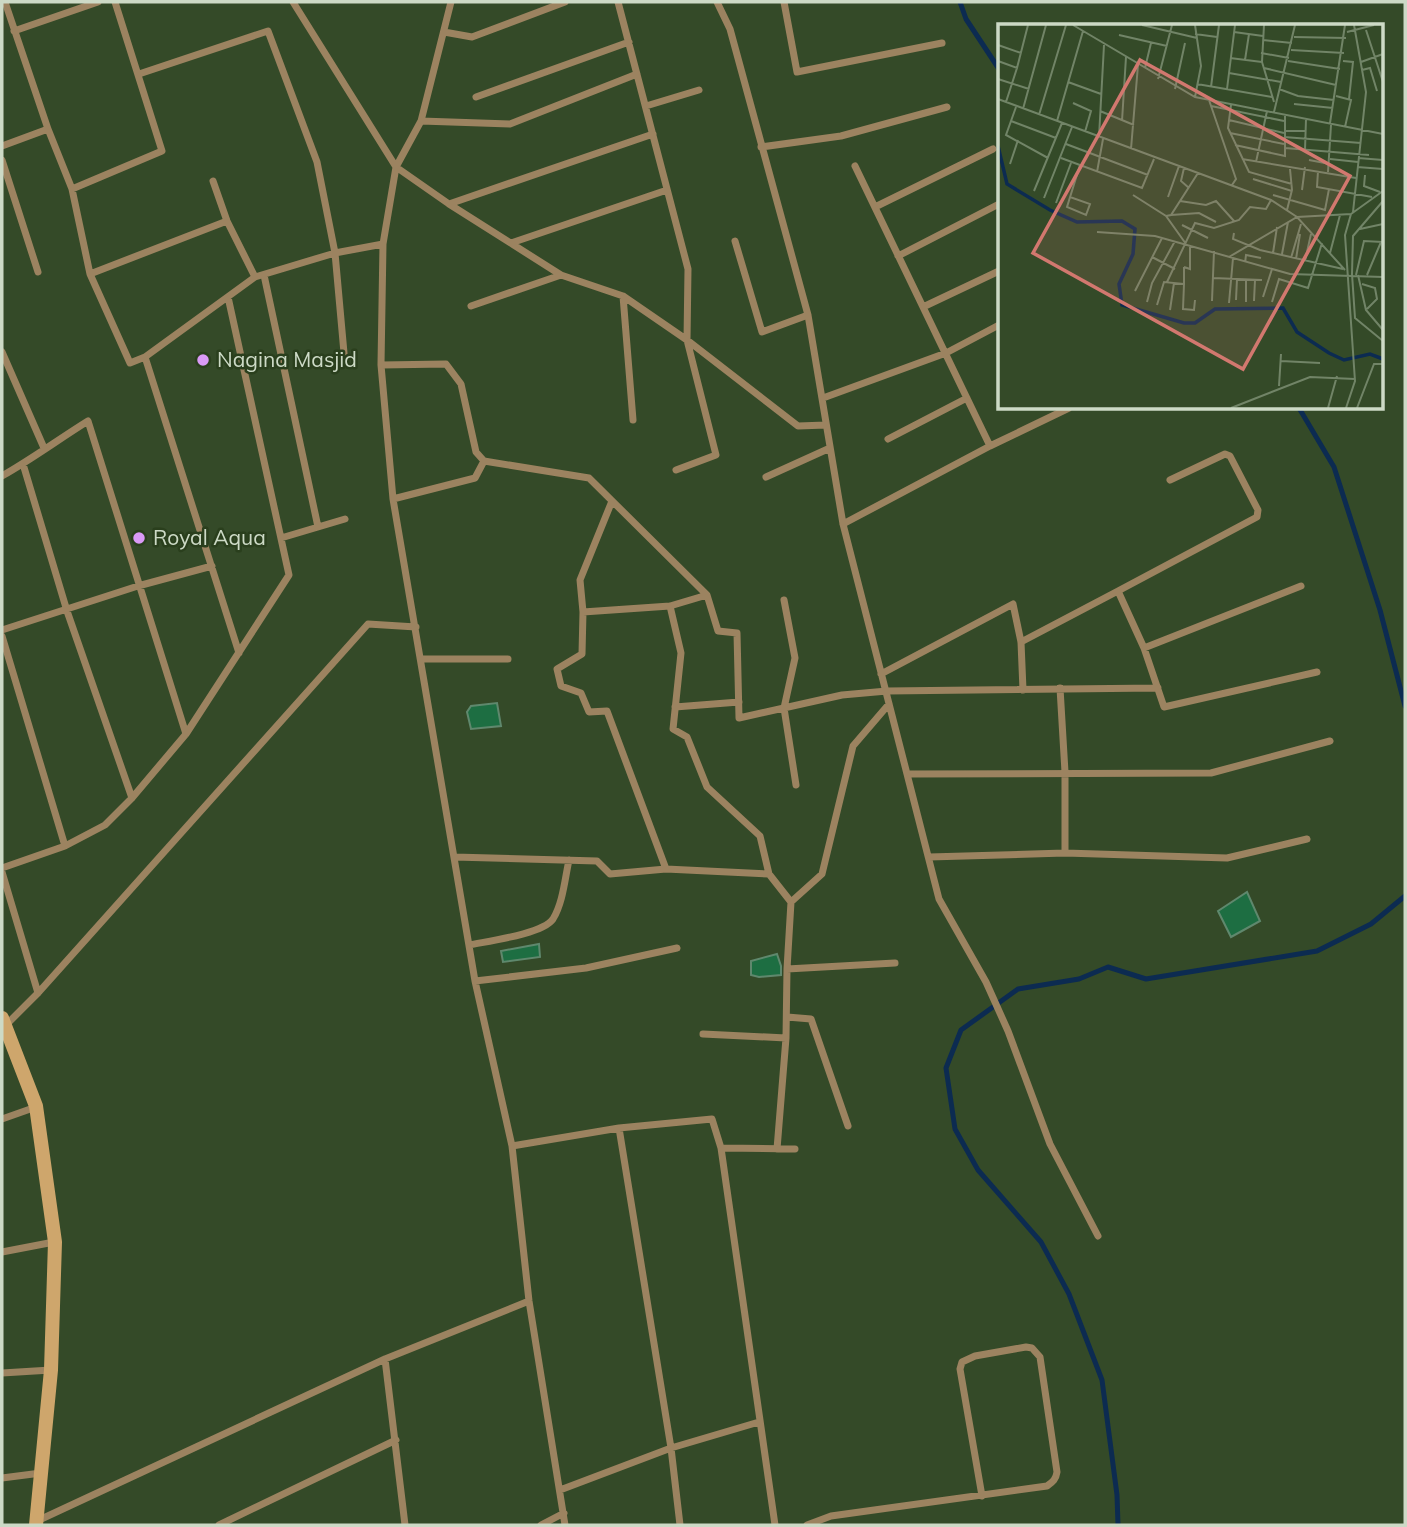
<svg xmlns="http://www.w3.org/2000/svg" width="1407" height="1527" font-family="Mulish,sans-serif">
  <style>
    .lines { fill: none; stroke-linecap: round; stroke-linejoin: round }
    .stream { stroke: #0c2b51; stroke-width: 5 }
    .building { fill: #1d6e42; stroke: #5f886d; stroke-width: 2 }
    .minor { stroke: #9c8360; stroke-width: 7 }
    .secondary { stroke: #cea66c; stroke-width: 14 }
    .poi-dot { fill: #da9af6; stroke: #2a3f1d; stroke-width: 2.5 }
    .labels { text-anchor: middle; stroke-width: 5; stroke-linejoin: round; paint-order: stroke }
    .poi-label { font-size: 21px; fill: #cddac6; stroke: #2a3f1d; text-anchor: start }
    .inset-river { fill: none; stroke: #0c2b51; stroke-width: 3.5 }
    .inset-road { fill: none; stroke: #718467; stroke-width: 2 }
    .view { fill: #d2786f; fill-opacity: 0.15; stroke: #d2786f; stroke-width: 3.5 }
    .inset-edge { fill: none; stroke: #cddac6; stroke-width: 3.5 }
  </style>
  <rect width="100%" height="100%" fill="#344a28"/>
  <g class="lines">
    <path class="stream" d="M960 2 966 19 999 69
      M1299 408 1334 467 1380 610 1405 706
      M1118 1525 1117 1495 1102 1380 1069 1294 1041 1242 978 1170 955 1129 946 1068 961 1030 1018 989 1079 979 1108 967 1146 979 1317 951 1371 924 1405 896"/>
  </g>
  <path class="building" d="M497 703 501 726 471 729 467 712 471 706Z
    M1247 892 1260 921 1231 937 1218 911Z
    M539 944 540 957 503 962 501 951Z
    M777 954 781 966V975L759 977 751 975V961Z"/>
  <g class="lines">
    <path class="minor" d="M5 2 48 129 72 189 90 274 130 363 145 357 239 653
      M293 2 396 167 449 204 561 275 623 296 687 340 798 426 826 425
      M451 2 421 121 396 167 383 244 381 365 393 499 475 981 512 1146 529 1301 565 1525
      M618 2 688 269 687 340 716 455 676 470
      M717 2 730 29 808 315 843 524 939 899 986 982 1008 1031 1050 1144 1098 1236
      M784 2 797 72 942 43
      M14 31 98 2
      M444 32 472 37 565 2
      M139 74 268 31 317 162 335 253 345 364
      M476 97 629 42
      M646 106 699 90
      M421 121 510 124 637 74
      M2 146 48 129
      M761 147 841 136 947 107
      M2 160 38 272
      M855 166 990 446
      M213 181 227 221 255 277
      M72 189 162 151 115 2
      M449 204 653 134
      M875 207 993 149
      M735 241 762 332 808 315
      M511 243 667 190
      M898 256 999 204
      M90 274 227 221
      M264 275 318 527
      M623 296 633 420
      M471 306 561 275
      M923 307 999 271
      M2 352 44 448
      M145 357 255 277 335 253 383 244
      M381 365 446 364 461 384 476 452 484 461 589 478 707 595 718 631 737 633 739 718 842 695 887 691 1158 688
      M823 398 946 353 999 325
      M888 439 967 398
      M23 464 67 611 132 798
      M2 476C32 459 59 439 88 421L186 734
      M766 477 830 448
      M393 499 475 478 484 461
      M612 501 580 580 583 612 582 654 557 669 561 686 581 693 589 712 607 711 666 869
      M843 524 990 446 1069 408
      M281 538 345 519
      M1118 591 1257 517 1258 510 1230 456 1225 454 1170 480
      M784 600 795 658 784 708 796 785
      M670 606 681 653 673 729 687 737 707 787 760 836 769 874
      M583 612 670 606 707 595
      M2 630 138 586 212 566
      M2 636 65 846
      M1021 642 1118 591 1144 648 1164 707 1317 672
      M1144 648 1301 586
      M422 659H508
      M881 674 1013 604 1021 642 1023 690
      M1060 688 1065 772V853
      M675 707 739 702
      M907 774 1211 773 1330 741
      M454 857 597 861 610 874 666 869 769 874 791 902
      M929 857 1065 853 1227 858 1307 839
      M2 868 65 846 105 825 132 798 186 734 289 575 228 297
      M2 872 38 993
      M469 945C488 941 543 934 553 919 563 903 565 878 569 860
      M787 969 895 963
      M475 981 586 968 677 948
      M787 1017 811 1019 848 1126
      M5 1026 38 993 368 624 416 627
      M703 1034 786 1038
      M2 1119 36 1107
      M619 1128 671 1448 680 1525
      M512 1146 619 1128 712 1119 721 1148 775 1525
      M721 1148 795 1149
      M777 1149 786 1038 787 969 791 902 822 874 853 746 889 704
      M2 1252 54 1242
      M385 1359 405 1525
      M2 1373 51 1370
      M2 1478 41 1473
      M560 1490 671 1448 759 1422
      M37 1521 385 1359 529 1301
      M219 1525 396 1440
      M541 1525 564 1513
      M807 1525 831 1516 1047 1486C1053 1482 1056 1479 1057 1472L1040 1357 1032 1348 1026 1347 975 1356 962 1362 960 1369 982 1496"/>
    <path class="secondary" d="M2 1018 36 1106 55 1242 51 1370 36 1525"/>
  </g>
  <g class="poi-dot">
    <circle cx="203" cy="360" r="7"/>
    <circle cx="139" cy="538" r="7"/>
  </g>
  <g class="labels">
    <g class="poi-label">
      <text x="217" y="367">Nagina Masjid</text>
      <text x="153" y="545">Royal Aqua</text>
    </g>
  </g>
  <g transform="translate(998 24)">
    <rect width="385" height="385" fill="#344a28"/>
    <path class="inset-river" d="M0 122 9 160 52 186 79 198 124 197 137 205 135 230 121 260 124 281 186 299H197L217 285 285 284 299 308 331 329 346 336 372 330 385 335"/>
    <path class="inset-road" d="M75 1 197 73 385 110M144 1 199 14M197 1 203 42 197 73M266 1 264 38 276 78M368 6 385 58M236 8 265 12M349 8 376 1M197 10 219 13M121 11 169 22M296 13 348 14M265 16 294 19M0 21 23 29M293 26 346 29M263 29 291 34M232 34 264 38M247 36 251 10M0 37 19 44 30 1M290 37 342 45M345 37 355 38 351 75M363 38 385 30M147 44 153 19M266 44 338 61M364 46 372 44 379 67M231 49 283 58M0 55 31 65M160 55 174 1M70 58 103 70M199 60 274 73M213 63 221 1M177 65 187 19M229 65 237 1M281 65 300 72 336 76M338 72 353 76 347 103M0 75 273 176 299 193 347 246M211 76 238 155 234 161M8 78 19 44M75 79 93 87 87 108M296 80 335 84M233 81 230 104 251 148 294 160M213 82 286 97M18 83 8 111 50 134M25 85 48 1M102 87 136 101M276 88 297 1M41 91 68 1M231 96 286 109M13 97 58 114M59 97 85 7M124 97 128 33M332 99 347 1M286 107H308M232 109 286 120M101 113 106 21M286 113 363 119M68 120 150 151M237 121 287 132V91M287 124 371 131M133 125 140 41M307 126 308 95M63 134 144 164 156 135M360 134 385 136M244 135 358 154M332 135 360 138M311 136 332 140M258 138 269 87M12 140 20 116M359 143 385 145M186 144 183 157 191 164M320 147 319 163 374 173M99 148 105 115M330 148 333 101M367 151 366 162 382 168M255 155 294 167M304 166 307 143M36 167 64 99M135 171 168 192 188 220M275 171 327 186 331 165M72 173 92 180 88 191 69 183 82 141M170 173 181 142M46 174 74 103M182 177 208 181 218 177 236 197M385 177 355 212 354 250 357 294 385 317M58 179 73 139M289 186 294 166 292 145M355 188 368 68 356 1M173 191 201 189 218 198M168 192 173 191 200 149M184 201 210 214M362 205 385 200M99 208 157 212 292 250 385 253M236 209 235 215 262 226 345 245M275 229 279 203M332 229 342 191M284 230 290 198M154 233 177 245M231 233 299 193 353 190M293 234 303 200M298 235 302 210M307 237 313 210M247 239 248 231 263 234M186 243 192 245V221M358 251 366 217 385 218M360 251 368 286 385 306M369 251 383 218M215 254 264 256M169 258 197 199 216 204 241 196 252 183 268 185 273 176M186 260 185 285 196 286 197 276M364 260 377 264 379 275 369 285M137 267 164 214M265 273 274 245M238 276 239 255M214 277 216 227M256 277 257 256M149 278 154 259 177 217M248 278V255M274 278 281 255 310 264 324 219M231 279 235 234M159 281 166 258 186 260V243M172 286 176 259M283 337 322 339M281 362 283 330M233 384 312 353 357 355M330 384 339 352M348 384 357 357 347 211 353 190 385 167M359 384 376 340H385"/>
    <path class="view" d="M142 36 352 152 245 345 35 229Z"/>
    <rect width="385" height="385" class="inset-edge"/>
  </g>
  <rect width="1407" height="1527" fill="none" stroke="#cddac6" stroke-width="7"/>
</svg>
